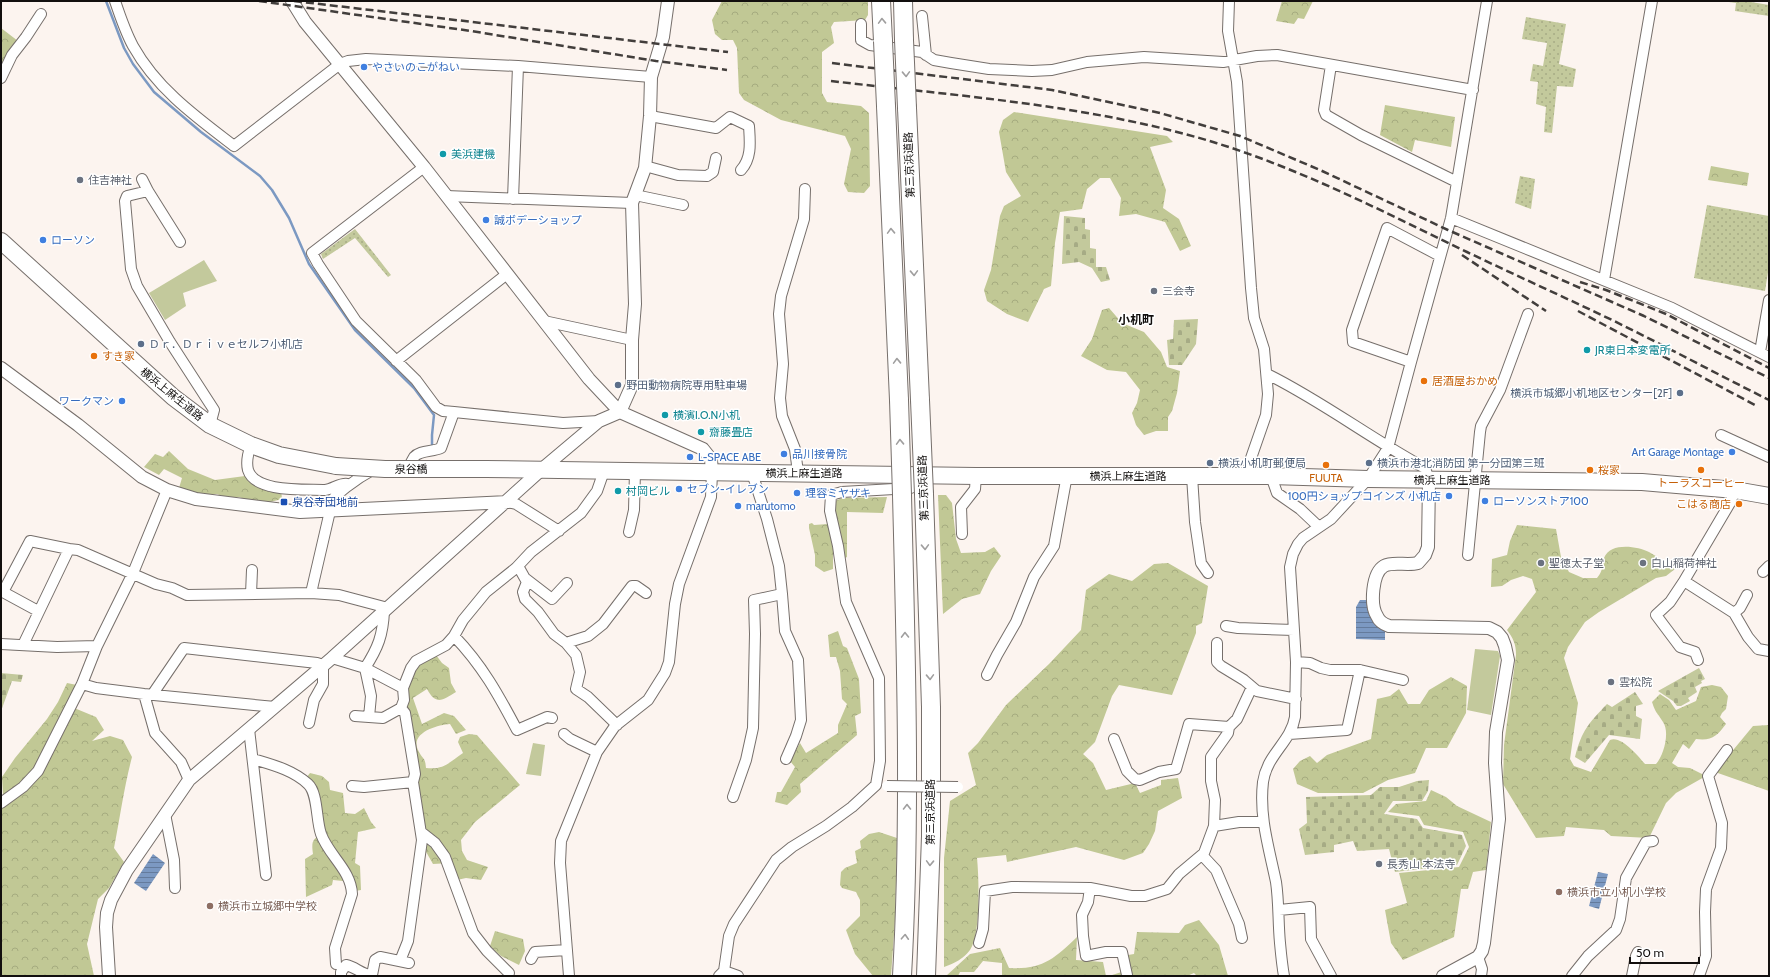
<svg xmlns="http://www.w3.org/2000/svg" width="1770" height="977" font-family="Cabin,'Noto Sans JP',sans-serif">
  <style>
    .grass { fill: url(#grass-dots) }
    .forest { fill: url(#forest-crowns) }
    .cemetery { fill: url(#cemetery-stones) }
    .park { fill: #c3c99c }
    .water { fill: url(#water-rules) }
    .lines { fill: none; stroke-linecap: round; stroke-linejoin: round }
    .stream { stroke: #7c99c2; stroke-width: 2.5 }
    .minor-casing { stroke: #766f6b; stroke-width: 12 }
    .tertiary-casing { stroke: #766f6b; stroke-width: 14 }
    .primary-casing { stroke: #766f6b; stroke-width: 18 }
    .motorway-casing { stroke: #766f6b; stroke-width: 20 }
    .minor { stroke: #fff; stroke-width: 10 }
    .tertiary { stroke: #fff; stroke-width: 12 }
    .primary { stroke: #fff; stroke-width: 16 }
    .motorway { stroke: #fff; stroke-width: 18 }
    .rail { stroke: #423e3c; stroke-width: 2.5; stroke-dasharray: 8 4; stroke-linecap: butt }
    .minor-bridge-casing { stroke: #766f6b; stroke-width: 12; stroke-linecap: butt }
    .primary-bridge-casing { stroke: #766f6b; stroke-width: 18; stroke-linecap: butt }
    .motorway-bridge-casing { stroke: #766f6b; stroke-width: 20; stroke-linecap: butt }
    .minor-bridge { stroke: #fff; stroke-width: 10 }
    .primary-bridge { stroke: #fff; stroke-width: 16 }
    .motorway-bridge { stroke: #fff; stroke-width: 18 }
    .oneway { stroke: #a09f9f }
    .shop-dot { fill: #3f7fe0; stroke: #fff; stroke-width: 1.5 }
    .culture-dot { fill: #0f9aa8; stroke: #fff; stroke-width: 1.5 }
    .worship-dot { fill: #6b7280; stroke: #fff; stroke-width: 1.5 }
    .service-dot { fill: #5c6f8a; stroke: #fff; stroke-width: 1.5 }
    .food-dot { fill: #e8710a; stroke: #fff; stroke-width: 1.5 }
    .transit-dot { fill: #1a4fb4; stroke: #fff; stroke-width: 1.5 }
    .education-dot { fill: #8d6e63; stroke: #fff; stroke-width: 1.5 }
    .labels { text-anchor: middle; stroke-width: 3; stroke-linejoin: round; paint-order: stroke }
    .shop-label { font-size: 11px; fill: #366cbe; stroke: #fff; text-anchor: start }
    .culture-label { font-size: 11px; fill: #0d838f; stroke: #fff; text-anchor: start }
    .street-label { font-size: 11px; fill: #120f0e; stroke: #fff }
    .worship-label { font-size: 11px; fill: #5b616d; stroke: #fff; text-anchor: start }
    .service-label { font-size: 11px; fill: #4e5e75; stroke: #fff; text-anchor: start }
    .food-label { font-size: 11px; fill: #c56008; stroke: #fff; text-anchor: start }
    .transit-label { font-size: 11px; fill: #164399; stroke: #fff; text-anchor: start }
    .education-label { font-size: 11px; fill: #785e54; stroke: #fff; text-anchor: start }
    .neighbourhood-label { font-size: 12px; font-weight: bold; fill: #120f0e; stroke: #fff }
  </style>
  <defs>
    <pattern id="grass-dots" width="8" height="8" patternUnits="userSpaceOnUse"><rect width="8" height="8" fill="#c3c99c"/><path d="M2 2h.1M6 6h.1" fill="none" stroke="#a6ab85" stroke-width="1.8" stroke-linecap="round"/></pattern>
    <pattern id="forest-crowns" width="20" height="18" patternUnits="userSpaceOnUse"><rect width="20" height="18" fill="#c1c895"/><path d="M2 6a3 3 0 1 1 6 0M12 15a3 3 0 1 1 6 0" fill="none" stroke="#a5ab7f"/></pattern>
    <pattern id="cemetery-stones" width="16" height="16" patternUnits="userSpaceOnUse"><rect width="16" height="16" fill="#c3c99c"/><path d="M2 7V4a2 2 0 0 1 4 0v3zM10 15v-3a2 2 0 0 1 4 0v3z" fill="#a6ab85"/></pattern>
    <pattern id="water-rules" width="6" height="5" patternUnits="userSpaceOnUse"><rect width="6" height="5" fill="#7c99c2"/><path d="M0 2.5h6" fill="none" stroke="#647b9c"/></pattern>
  </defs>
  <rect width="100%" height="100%" fill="#fcf4ef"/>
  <path class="grass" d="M1722 1H1745L1769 5V16L1735 11 1736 3Z
    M1526 17 1566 24 1559 64 1576 69 1573 87 1557 86 1552 133 1544 132 1546 107 1536 104 1538 82 1530 81 1533 64 1543 66 1547 43 1522 39Z
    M1520 176 1535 179 1531 209 1515 203Z
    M1707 205 1769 216V266L1765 291 1694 278Z
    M355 229 391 275 388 277 355 238 323 259 321 254Z"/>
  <path class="forest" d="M722 1H868V15L865 20 834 22 831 27 834 43 822 52V93L827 102 861 106 869 113 870 186 864 193 848 192 844 184 851 149 845 136 781 120 744 100 739 93 737 48 733 40H722L715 34 712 20Z
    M1282 1H1313L1304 19 1298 18 1294 24 1276 21Z
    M1 28 18 41 1 69Z
    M1385 105 1455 117 1451 147 1415 140 1412 152 1380 135Z
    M1014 112 1167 136 1173 142 1150 147 1166 190 1163 208 1179 219 1191 246 1180 251 1165 222 1136 214 1119 216 1121 198 1110 178H1100L1087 189 1082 209 1060 212 1055 243 1051 286 1044 289 1028 322 1007 314 987 301 984 290 991 270 1000 216 1004 206 1021 196 1006 172 999 132 1003 120Z
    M1711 166 1749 173 1747 186 1708 180Z
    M1109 308 1122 323 1144 332 1161 352 1167 367 1180 371 1177 393 1172 411 1168 417V431H1156L1144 435 1136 425 1132 413 1137 403 1140 390 1126 372 1107 370 1081 356 1092 339 1102 310Z
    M169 451 188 469 215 480 245 476 259 487 281 489 282 499 270 502 251 501 239 497 227 498 217 494 206 495 179 488 182 478 164 469 159 475 144 467 155 454 163 457Z
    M938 495H946L952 503 956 539 961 553 985 552 994 547 1001 556 991 571 980 594 962 599 943 614Z
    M887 497 883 513 847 512V557L843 559 833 502 842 498Z
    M812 523 814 525 828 524 833 549V569L824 572 815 566V555L809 528V524Z
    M1517 525 1556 529 1561 557 1569 572 1583 578H1597C1605 568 1600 567 1604 558 1610 542 1637 546 1649 552 1658 557 1667 563 1675 569L1666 576 1656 578 1599 612 1585 622 1568 647 1564 658 1578 703 1570 759 1574 766 1591 772 1610 740C1621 735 1638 756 1645 764H1656C1664 755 1670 732 1663 722 1657 712 1656 714 1652 702L1660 694 1669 700 1676 710 1696 701 1701 687 1712 685 1721 687 1728 696 1726 709 1722 713 1720 717 1726 724C1717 736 1712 741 1696 739L1689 749 1683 744 1672 763 1678 767 1690 768 1706 776 1676 793 1666 803 1649 838 1611 836 1604 830 1566 827 1564 836 1536 838 1503 784 1504 745 1516 655C1516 644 1513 638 1507 630L1536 592 1532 579 1523 576 1511 580 1502 586 1491 587 1492 559 1507 555 1510 541Z
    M1168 563 1208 586 1202 623 1196 626V633L1172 695 1119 685 1112 696 1095 742 1083 754 1093 763 1106 790 1135 783 1140 793 1161 785V780L1178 778 1182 798 1158 811 1155 831 1149 844 1143 853 1124 860 1076 847 1007 862 1006 855 977 858C979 878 981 934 970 950 963 959 955 963 944 967V858L950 801 976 785 968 753 978 743 1006 705 1049 664 1081 630 1086 590 1109 574 1132 581 1154 564Z
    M838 631 843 646 847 648 859 679 861 713 855 716 857 735 800 784 801 792 787 805 775 802 777 792H781L795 767 790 761 800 743 806 753 838 733V725L847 704 842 699 840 671 836 657H830L828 635Z
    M436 655 442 663 449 668 451 683 456 692C443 700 436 706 427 689L413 698 422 724 444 713 454 716 466 730 456 734 450 724C437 725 408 733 419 752 424 761 425 757 426 768 444 770 448 763 463 753L458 742 460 737 469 734 477 735 520 785 475 822 461 840 462 851 467 860 488 867 481 880 466 878 457 880 450 863 433 864 425 850 405 707 406 687 419 663Z
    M1451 677 1467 686 1466 713 1447 748H1426L1415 773 1388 780 1363 793H1318L1297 784 1293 769 1300 761 1310 756 1317 763 1327 755 1371 739 1377 699 1390 696 1399 689 1408 704H1420L1429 690Z
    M67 683 77 685 67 705 96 717 104 730 92 741 110 736 123 740 132 757C124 787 120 818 114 848L124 862 109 888 98 899 87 944 94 976H1V797L3 795 2 777 15 758 47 719 58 702Z
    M1769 725V791L1715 772 1753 726Z
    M310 773 322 776 329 782 330 790 343 793 345 813 355 814 364 808 371 822 376 828 358 832 355 863 360 866 361 890 355 891 353 882 333 880 332 885 306 897 305 859 313 854C311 840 313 840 323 832L306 778Z
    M1431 790 1446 797 1457 806 1491 822 1486 870 1473 872 1468 889H1461L1454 937 1403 960 1391 943 1385 910 1407 903 1399 873 1459 867 1469 847 1463 832 1424 825 1419 816 1388 812 1396 804 1426 801Z
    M879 832 897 838 895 920 891 976H873L855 954 846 930 860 916V900L856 892 842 888 840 885 841 872 845 868 857 863 855 851 861 848 860 841 869 834Z
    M1199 920 1219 945 1228 976H1197L1194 973 1187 976H1109L1131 969 1128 955 1134 954 1137 932 1179 933 1185 925Z
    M495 931 523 939 525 951 519 965 501 956 490 946Z
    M1077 937 1076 960 1103 962 1106 976H1002V963L983 961 974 972H960L958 976H946L970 954 1000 948 1009 968C1042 970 1054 959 1077 937Z"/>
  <path class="cemetery" d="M1064 216 1085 218V229L1090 230V248L1096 249V267H1106L1110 280 1101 282 1092 268 1079 262 1062 264Z
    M1198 319 1196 344 1182 365H1169L1167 340 1173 339 1174 320Z
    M1699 668 1705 679 1701 681 1702 683 1695 687 1697 692 1688 698 1690 701 1681 706H1677L1673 701 1658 691Z
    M1 673 23 675 21 682 12 681 1 711Z
    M1635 692 1643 704 1636 706V716L1642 719 1640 739 1609 735 1585 763 1575 757C1582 730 1588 724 1607 704L1612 707Z
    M1429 780 1428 791 1422 801H1393L1384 814 1417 819 1423 828 1462 835 1466 846 1457 865 1395 872 1389 849 1357 851 1353 841 1334 845V852L1305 855 1299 829 1307 823 1306 797 1371 795 1380 787H1399L1417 781Z"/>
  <path class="park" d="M204 260 217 281 183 293 186 306 165 320 149 293Z
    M1475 649 1498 651 1500 656 1491 715 1467 710Z
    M533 743 545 745 541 776 526 774Z"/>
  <path class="water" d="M1360 600H1367C1368 614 1371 625 1385 631V640L1356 639V607Z
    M153 854 165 863 146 891 134 883Z
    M1598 872 1608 874 1599 909 1589 906Z"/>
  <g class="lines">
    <path class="stream" d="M106 1 124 48 133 64 154 92 201 132 260 176 272 190 289 218 309 264 355 330 414 388 434 415 432 435V447"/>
    <defs>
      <path id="minor" d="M115 1C120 16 126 33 133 46 157 89 196 117 234 146L340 64 348 61 366 59 518 66 651 77
        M1229 1 1228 31 1237 82 1251 288 1254 318 1264 349 1268 394 1266 415 1250 461 1247 477
        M922 16 926 55
        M861 24V40L870 45 922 52 934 60 951 63 989 69 1032 71 1052 70 1087 62 1144 57 1223 62 1257 56 1277 55 1473 90
        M1331 65 1324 110 1326 115 1361 135 1457 182
        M1 78 12 55 26 37 41 14
        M650 116 716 128 730 117 749 126C750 142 752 158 741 170
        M645 166 678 175 707 176 713 172 716 158
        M424 167 312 253 318 264 356 321 416 380 436 407 443 411 454 412 563 423 599 421
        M142 179 148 191 180 242
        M148 191 127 196 125 201 131 269 137 286 170 342 214 410 210 425
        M635 195 683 205
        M446 196 632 203
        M513 199 518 66
        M1451 218 1672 308 1769 357
        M1604 280 1652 1
        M544 321 632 340
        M1760 352 1769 300
        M396 361 507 274
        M1411 362 1353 342 1352 330 1387 228 1440 256
        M1267 374C1322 401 1371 439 1425 468L1429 480
        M1721 435 1769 457
        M251 445C248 453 246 462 248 470 255 493 306 489 325 490 333 489 341 482 348 484
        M406 472C409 467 411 462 414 457 420 450 433 452 441 448L454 412
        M798 473 795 449 782 416 780 398 783 364 779 314 781 296 804 219 805 189
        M1192 476 1195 522 1201 563 1208 573
        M1271 476 1277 493 1300 509 1319 527
        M1735 490 1730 503 1684 581 1734 613 1748 637 1758 649 1769 651
        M508 502 516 504 559 531
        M324 511C331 496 359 477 374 469
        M629 532 634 510 635 471
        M962 534 961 507 975 489 976 476
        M1468 555 1480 432 1481 426 1500 390 1528 314
        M518 566 527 582 523 592 525 599 538 612 554 634 566 643 576 655 580 672 576 689 588 697 617 725
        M1763 572 1769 566
        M526 579 552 599 567 583
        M1684 581 1670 602 1656 615 1680 647 1695 652 1698 660
        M311 593 330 511
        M251 594 252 570
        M782 594 785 631 798 660 801 720 796 736 786 759
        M38 611 3 592 30 541 69 549
        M1734 613 1740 608 1747 595
        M1226 626 1238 628 1294 630
        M454 636C482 665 498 694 517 730L547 717 552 718
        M566 643 588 636 603 624 632 586H636L646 593
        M1217 643V662L1221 666 1244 680 1257 691 1296 699
        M1 644 57 647 97 646
        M23 645 69 549 78 550 156 584 172 588 187 595 311 593 339 595 388 608
        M332 658 365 668 403 688 404 700 401 708 383 718 355 716
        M1296 662 1310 663 1321 668 1330 670H1360L1403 680
        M987 675 997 655 1016 622 1034 577 1054 546 1067 475
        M82 684 96 688 144 694 275 707
        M403 688 411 668 416 661 446 645 454 636 463 620 486 592 516 568 531 552 581 513 597 491 604 471
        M144 694 155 733 181 762 189 780
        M152 695 184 648 317 663 323 665V684L314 700 309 723
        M401 708 405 713 415 774 413 782
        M369 717 371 696 365 668C378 648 383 635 384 611
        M249 729 266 875
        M564 734 570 739 597 752
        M1289 734 1347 730 1360 670
        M1114 739 1127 771 1135 779 1140 780 1159 772 1176 769 1189 724 1229 727
        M253 759C273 765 293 770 308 784 318 793 316 820 321 834 329 856 351 870 352 894L335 948 336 964
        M352 786 364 787 413 782 422 840 408 941 400 961
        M733 797 746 760 753 728 755 634 754 600 782 594 779 566 767 519 752 473
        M1 803 23 787 38 771 82 684 97 646 133 573 167 490
        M165 814 174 860 175 888
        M1214 826 1215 800 1211 781V757L1228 733 1229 727 1237 719 1252 687
        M421 832 435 843 445 857 473 933 487 951 509 973
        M1202 855 1216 870 1239 924 1242 938
        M1090 888 1088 902 1082 915 1083 936 1086 956 1106 952H1122L1127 975
        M1279 910 1310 907 1311 939 1331 976
        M979 943 983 929 985 891 1012 887 1090 888 1131 896H1145L1167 889 1179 874 1204 853 1214 826 1239 822H1263
        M1478 957 1482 969 1481 976
        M531 959 535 952 567 950
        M724 971 738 976
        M341 976V972L346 965C356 967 362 975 372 975L375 960 380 957 409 963
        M569 976 560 863 561 841 597 752 615 726 648 700 665 673 669 662 675 604 679 584 711 497 712 472
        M719 976 724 971 729 936 734 924 776 860 792 847 826 826 852 807 876 785 880 761 879 678 846 602 838 546 830 511 831 495 842 492 911 488V474
        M1284 976C1282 965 1281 954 1280 943 1278 922 1279 902 1276 882 1269 848 1259 817 1263 782 1267 754 1291 742 1295 717L1296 662 1290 567 1293 554 1298 544 1303 538 1331 519 1368 479 1388 448 1411 362 1451 218 1487 1
        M1572 976 1588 956 1616 930 1620 919 1626 878 1646 842 1653 841
        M1632 976 1636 956 1638 952
        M1699 976 1706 956 1705 912 1706 889 1721 848 1722 823 1708 776 1727 750"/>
      <path id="tertiary" d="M292 1 305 22 424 167 589 379 620 412 703 449 711 459 712 472
        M1 368 78 425 142 477 167 490 196 499 300 512 508 502
        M1429 480 1428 547 1425 555 1418 563C1407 566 1393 561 1384 566 1372 573 1370 605 1377 616 1379 621 1383 624 1389 626L1489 628 1497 632 1502 638 1505 646 1508 660 1496 732 1495 763 1499 819 1484 943 1482 951 1478 957 1443 976
        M109 976 106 927 107 913 111 900 127 870 189 780 332 658 542 469 599 421 620 412 632 385V340L635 304 632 203 645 168 650 116 651 77 663 37 668 1"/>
      <path id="primary" d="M1 241 173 397 210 425 251 445 279 455 336 466
        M486 469 976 476H1271L1368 479 1642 482 1735 490 1769 496"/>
      <path id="motorway" d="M881 1 883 41
        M903 1 904 40
        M886 106 899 400
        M907 108 920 400
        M924 494 931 707V836L926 976
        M902 495C906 655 911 816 902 976"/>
    </defs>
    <use href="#minor" class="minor-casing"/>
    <use href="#tertiary" class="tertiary-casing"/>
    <use href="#primary" class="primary-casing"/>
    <use href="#motorway" class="motorway-casing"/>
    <use href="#minor" class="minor"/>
    <use href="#tertiary" class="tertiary"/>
    <use href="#primary" class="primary"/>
    <use href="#motorway" class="motorway"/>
    <path class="rail" d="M259 1 471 31 656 61 727 70
      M294 1 728 52
      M832 63 1052 90 1160 113 1240 136 1320 170 1448 230 1644 316 1769 378
      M831 81C958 96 1091 105 1213 142 1301 169 1384 212 1467 252 1515 275 1564 297 1612 320 1665 346 1717 374 1769 400
      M1462 255 1546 311
      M1580 282 1606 290 1666 314 1769 368
      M1578 311 1755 405"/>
    <defs>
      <path id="minor-bridge" d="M887 786 958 787"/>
      <path id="primary-bridge" d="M336 466 385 469H486"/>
      <path id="motorway-bridge" d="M904 40 907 108
        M883 41 886 106
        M899 400 902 495
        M920 400 924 494"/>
    </defs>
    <use href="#minor-bridge" class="minor-bridge-casing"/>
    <use href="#primary-bridge" class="primary-bridge-casing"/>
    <use href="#motorway-bridge" class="motorway-bridge-casing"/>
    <use href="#minor-bridge" class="minor-bridge"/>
    <use href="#primary-bridge" class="primary-bridge"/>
    <use href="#motorway-bridge" class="motorway-bridge"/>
  </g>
  <defs><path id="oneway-chevron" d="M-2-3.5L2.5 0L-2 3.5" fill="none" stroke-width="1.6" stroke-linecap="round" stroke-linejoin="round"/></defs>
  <g class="oneway">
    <use href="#oneway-chevron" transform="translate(882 21) rotate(-92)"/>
    <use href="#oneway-chevron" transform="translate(906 74) rotate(88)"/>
    <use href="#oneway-chevron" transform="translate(891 231) rotate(-92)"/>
    <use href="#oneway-chevron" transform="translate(914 273) rotate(88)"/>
    <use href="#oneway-chevron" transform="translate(897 361) rotate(-92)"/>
    <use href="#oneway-chevron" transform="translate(900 442) rotate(-92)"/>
    <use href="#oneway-chevron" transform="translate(925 547) rotate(88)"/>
    <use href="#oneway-chevron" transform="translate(905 635) rotate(-91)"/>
    <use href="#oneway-chevron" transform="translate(930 677) rotate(88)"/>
    <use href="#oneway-chevron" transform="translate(907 807) rotate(-90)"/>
    <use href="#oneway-chevron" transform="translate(930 863) rotate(92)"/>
    <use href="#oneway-chevron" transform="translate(905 937) rotate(-87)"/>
  </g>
  <g class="shop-dot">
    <circle cx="364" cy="67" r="4"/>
    <circle cx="486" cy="220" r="4"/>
    <circle cx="43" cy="240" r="4"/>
    <circle cx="122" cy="401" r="4"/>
    <circle cx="1732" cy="452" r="4"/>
    <circle cx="784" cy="454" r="4"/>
    <circle cx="690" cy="457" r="4"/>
    <circle cx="679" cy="489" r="4"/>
    <circle cx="797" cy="493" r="4"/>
    <circle cx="1449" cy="496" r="4"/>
    <circle cx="1485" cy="501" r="4"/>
    <circle cx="738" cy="506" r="4"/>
  </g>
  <g class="culture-dot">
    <circle cx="443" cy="154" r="4"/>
    <circle cx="1587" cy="350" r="4"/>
    <circle cx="665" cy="415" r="4"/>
    <circle cx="701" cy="432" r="4"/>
    <circle cx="618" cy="491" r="4"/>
  </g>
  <g class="worship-dot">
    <circle cx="80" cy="180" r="4"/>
    <circle cx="1154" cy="291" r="4"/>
    <circle cx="1541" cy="563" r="4"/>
    <circle cx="1643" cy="563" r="4"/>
    <circle cx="1611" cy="682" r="4"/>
    <circle cx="1379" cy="864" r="4"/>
  </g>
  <g class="service-dot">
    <circle cx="141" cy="344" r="4"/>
    <circle cx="618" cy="385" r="4"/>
    <circle cx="1680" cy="393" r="4"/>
    <circle cx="1210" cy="463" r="4"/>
    <circle cx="1369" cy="463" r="4"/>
  </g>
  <g class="food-dot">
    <circle cx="94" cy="356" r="4"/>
    <circle cx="1424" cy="381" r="4"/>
    <circle cx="1326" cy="465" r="4"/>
    <circle cx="1590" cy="470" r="4"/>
    <circle cx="1701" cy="470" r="4"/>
    <circle cx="1739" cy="504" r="4"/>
  </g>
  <rect class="transit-dot" x="280" y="498" width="8" height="8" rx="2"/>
  <g class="education-dot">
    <circle cx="1559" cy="892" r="4"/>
    <circle cx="210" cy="906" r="4"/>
  </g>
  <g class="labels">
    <g class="shop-label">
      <text x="372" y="71">やさいのこがねい</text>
      <text x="494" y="224">誠ボデーショップ</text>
      <text x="51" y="244">ローソン</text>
      <text x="114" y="405" text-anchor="end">ワークマン</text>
      <text x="1724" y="456" text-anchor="end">Art Garage Montage</text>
      <text x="792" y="458">品川接骨院</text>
      <text x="698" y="461">L-SPACE ABE</text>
      <text x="687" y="493">セブン-イレブン</text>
      <text x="805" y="497">理容ミヤザキ</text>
      <text x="1441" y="500" text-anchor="end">100円ショップコインズ 小机店</text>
      <text x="1493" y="505">ローソンストア100</text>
      <text x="746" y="510">marutomo</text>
    </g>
    <g class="culture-label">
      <text x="451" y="158">美浜建機</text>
      <text x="1595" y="354">JR東日本変電所</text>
      <text x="673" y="419">横濱I.O.N小机</text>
      <text x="709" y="436">齋藤畳店</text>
      <text x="626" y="495">村岡ビル</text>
    </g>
    <g class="street-label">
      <text transform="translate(909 165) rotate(-92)" y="4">第三京浜道路</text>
      <text transform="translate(172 394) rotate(39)" y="4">横浜上麻生道路</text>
      <text x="411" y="473">泉谷橋</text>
      <text x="804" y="477">横浜上麻生道路</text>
      <text x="1128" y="480">横浜上麻生道路</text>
      <text x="1452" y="484">横浜上麻生道路</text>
      <text transform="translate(923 488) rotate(-92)" y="4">第三京浜道路</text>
      <text transform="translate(930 812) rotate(-90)" y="4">第三京浜道路</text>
    </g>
    <g class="worship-label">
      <text x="88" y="184">住吉神社</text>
      <text x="1162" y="295">三会寺</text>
      <text x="1549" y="567">聖徳太子堂</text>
      <text x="1651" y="567">白山稲荷神社</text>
      <text x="1619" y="686">雲松院</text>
      <text x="1387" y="868">長秀山 本法寺</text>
    </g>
    <g class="service-label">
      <text x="149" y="348">Ｄｒ．Ｄｒｉｖｅセルフ小机店</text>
      <text x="626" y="389">野田動物病院専用駐車場</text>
      <text x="1672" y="397" text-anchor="end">横浜市城郷小机地区センター[2F]</text>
      <text x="1218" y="467">横浜小机町郵便局</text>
      <text x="1377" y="467">横浜市港北消防団 第一分団第三班</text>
    </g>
    <g class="food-label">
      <text x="102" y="360">すき家</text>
      <text x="1432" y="385">居酒屋おかめ</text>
      <text x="1598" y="474">桜家</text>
      <text x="1326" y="482" text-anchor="middle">FUUTA</text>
      <text x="1701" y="487" text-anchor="middle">トーラスコーヒー</text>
      <text x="1731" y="508" text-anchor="end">こはる商店</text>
    </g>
    <g class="transit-label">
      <text x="292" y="506">泉谷寺団地前</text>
    </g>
    <g class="education-label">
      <text x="1567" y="896">横浜市立小机小学校</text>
      <text x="218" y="910">横浜市立城郷中学校</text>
    </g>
    <g class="neighbourhood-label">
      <text x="1136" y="324">小机町</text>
    </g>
  </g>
  <rect width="1770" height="977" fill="none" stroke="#120f0e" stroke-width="4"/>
  <path d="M1630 957v6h69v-6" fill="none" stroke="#120f0e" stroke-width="2"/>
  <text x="1636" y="957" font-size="12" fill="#120f0e" stroke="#ffffff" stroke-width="3" paint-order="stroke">50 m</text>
</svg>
